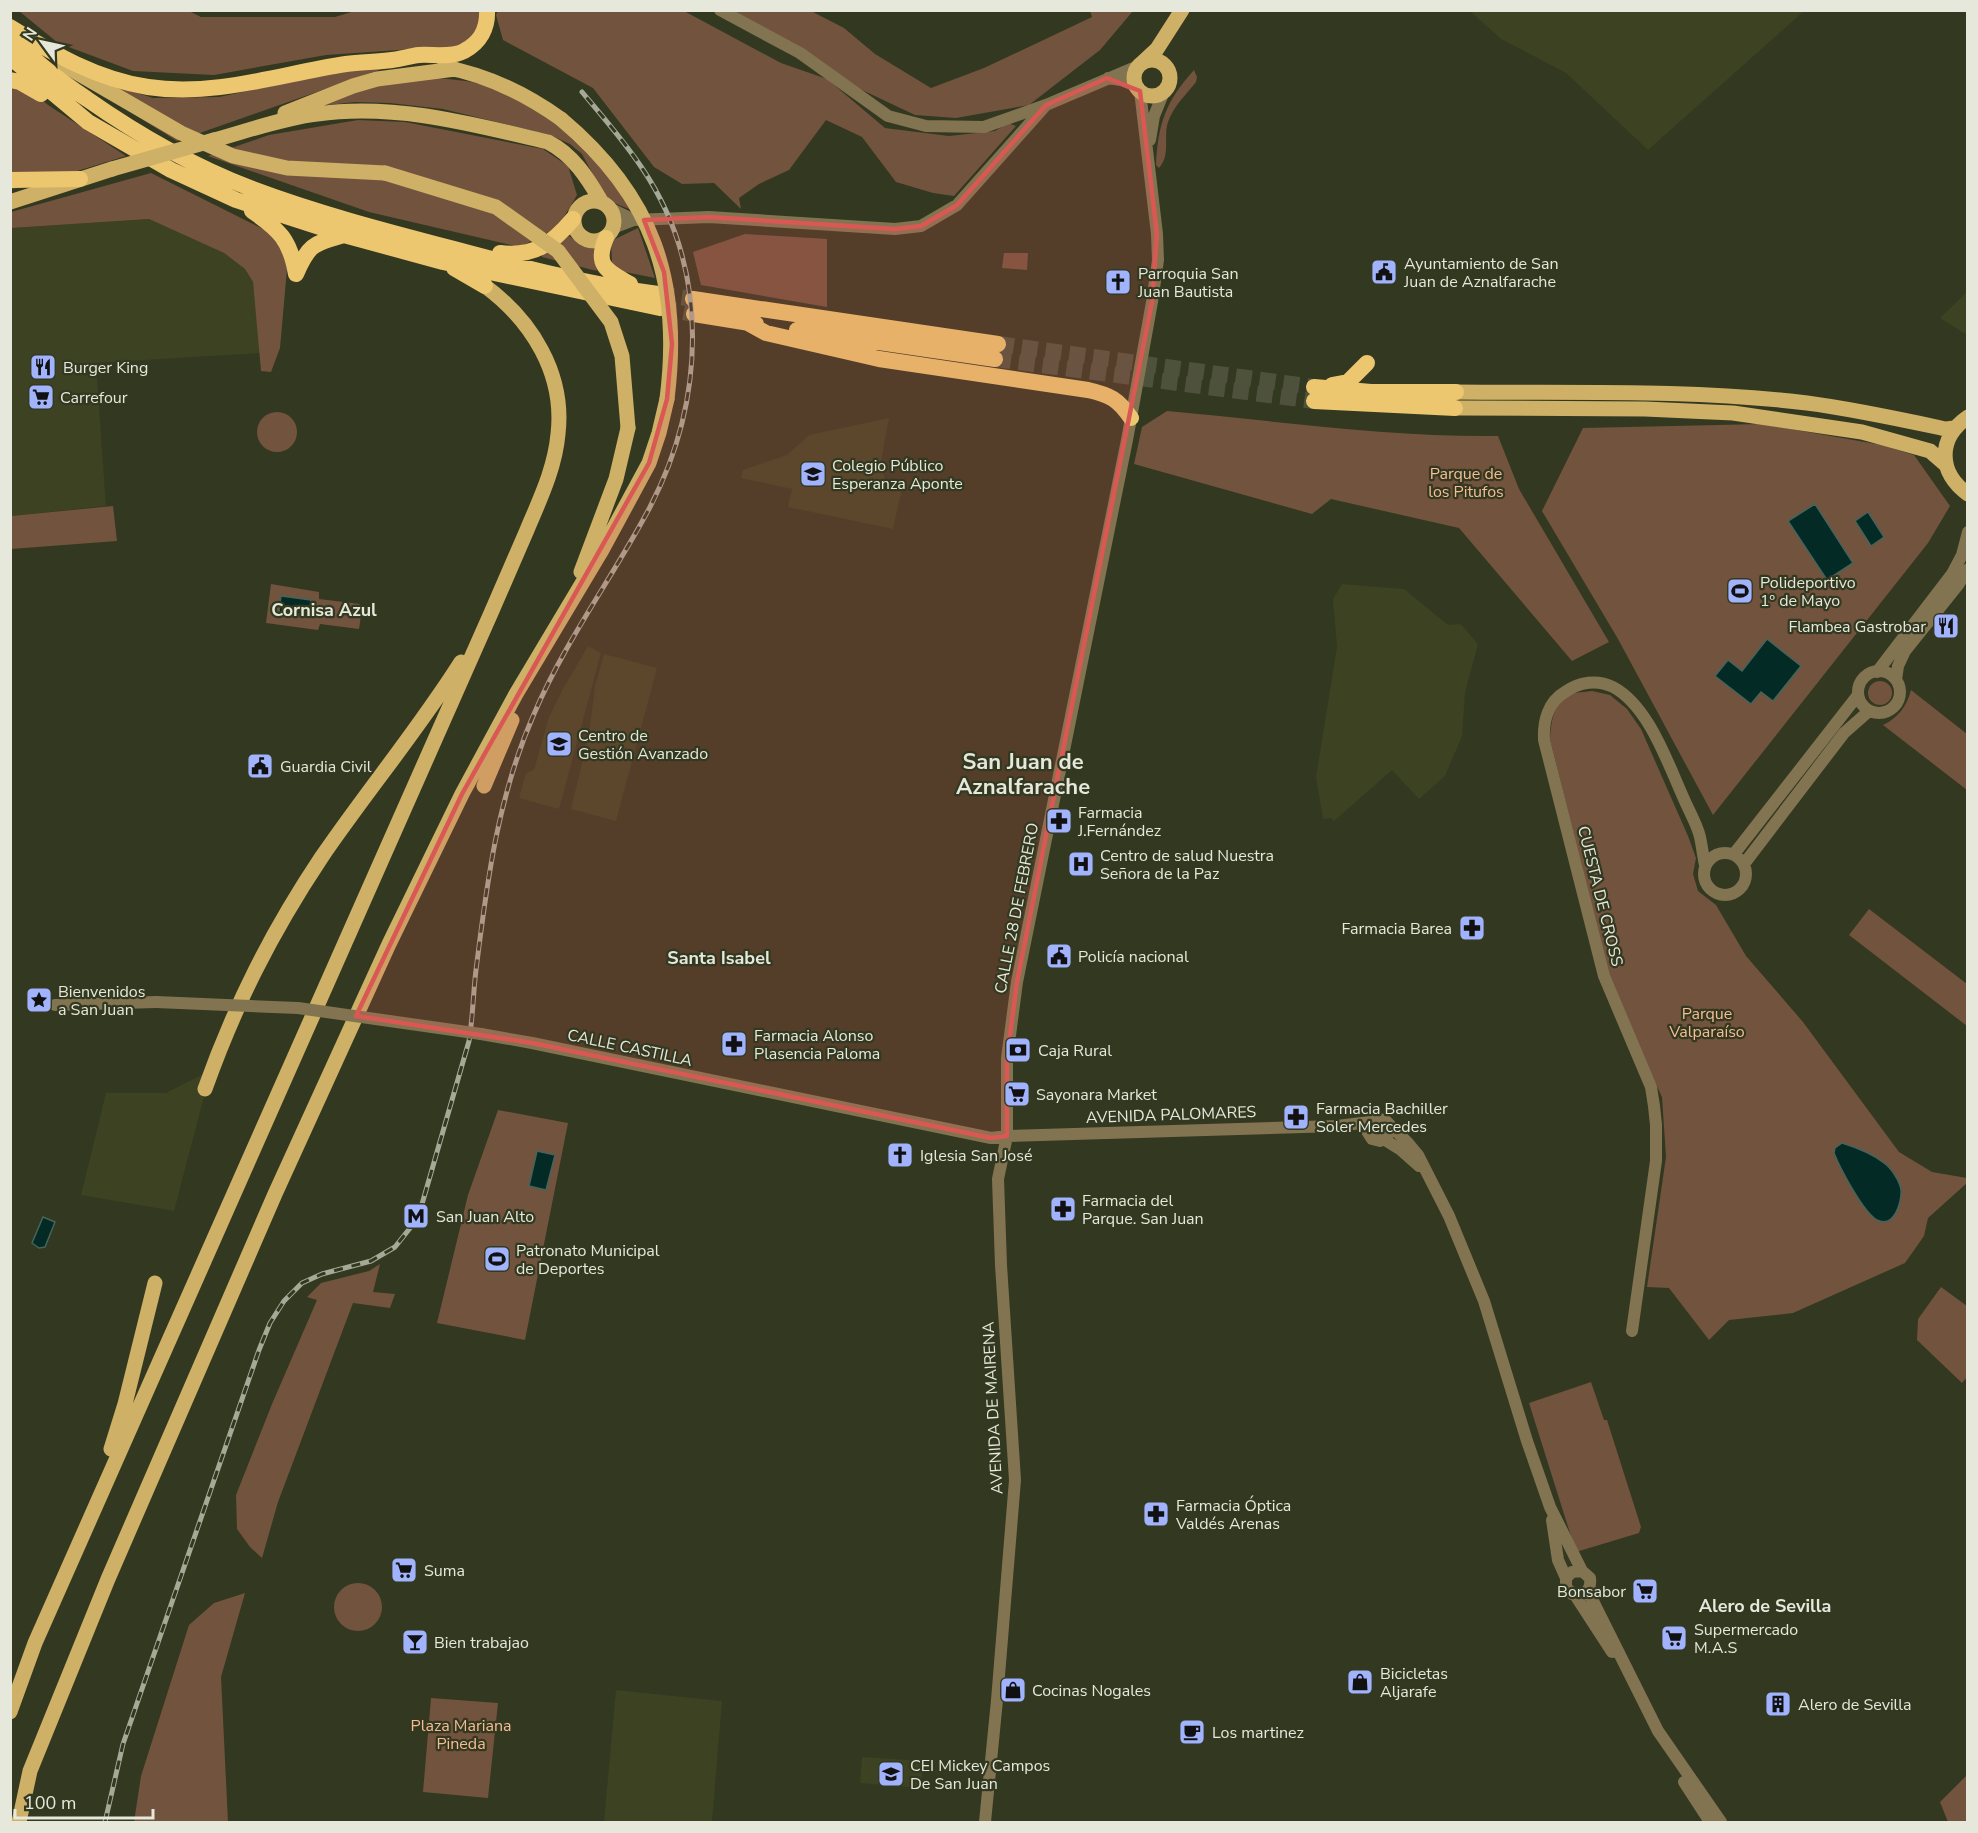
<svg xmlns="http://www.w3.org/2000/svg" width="1978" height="1833" font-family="'Nunito Sans',sans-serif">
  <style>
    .built { fill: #3c4222 }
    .green { fill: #72533e }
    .water { fill: #032a24; stroke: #47635b; stroke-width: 1.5 }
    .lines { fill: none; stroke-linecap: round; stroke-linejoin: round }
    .highway-tunnel { stroke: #4e523c; stroke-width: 16; stroke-dasharray: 16 8; stroke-linecap: butt }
    .minor { stroke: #827351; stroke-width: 12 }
    .major { stroke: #ceb067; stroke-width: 15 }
    .highway { stroke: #ecc76f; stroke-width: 16 }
    .rail-casing { stroke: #a5a997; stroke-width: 5 }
    .rail { stroke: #333820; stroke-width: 3; stroke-dasharray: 9; stroke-linecap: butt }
    .minor-bridge { stroke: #827351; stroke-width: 12 }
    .major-bridge { stroke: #ceb067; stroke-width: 15 }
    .marked { fill: #da5854; fill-opacity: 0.2; stroke: #da5854; stroke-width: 4.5; stroke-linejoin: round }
    .labels { text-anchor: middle; stroke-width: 4.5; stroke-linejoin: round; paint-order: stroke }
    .poi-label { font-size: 16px; fill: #e5e8da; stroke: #333820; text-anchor: start }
    .park-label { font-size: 16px; fill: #f6bd94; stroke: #333820 }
    .street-label { font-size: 16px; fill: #e5e8da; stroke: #333820 }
    .neighbourhood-label { font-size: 18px; font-weight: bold; fill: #e5e8da; stroke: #333820 }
    .district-label { font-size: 22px; font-weight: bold; fill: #e5e8da; stroke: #333820 }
  </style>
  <rect width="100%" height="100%" fill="#333820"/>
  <path class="built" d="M1470 11H1804L1648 150 1566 73 1501 39Z
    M149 219 224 253 245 269 253 282 260 353 96 363 106 506 11 516V228Z
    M1967 292V335L1940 318Z
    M889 418 881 461 885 480 903 484 893 529 788 507 792 489 741 478 743 470 787 455 809 435Z
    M1342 584 1404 589 1448 625 1461 624 1478 644 1465 693 1462 736 1445 776 1419 799 1392 770 1334 821 1331 818 1323 819 1316 777 1337 647 1333 599Z
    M588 646 601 653 559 809 519 798 526 773 534 770 549 717 563 689Z
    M604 654 657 668 616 821 571 809 589 734 595 686Z
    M211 1070 174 1211 81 1195 106 1093H166Z
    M616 1690 722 1701 712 1822H604Z
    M862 1757 923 1761 921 1788 860 1783Z"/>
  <path class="green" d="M187 10 201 17H335L358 10H479L481 23 468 40 451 48 413 49 326 55 214 75 133 71 58 43 19 11Z
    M498 10 684 11 781 63 827 79 885 128 949 136 995 131 1008 123 1016 126 954 196 933 193 896 182 862 137 826 120 789 170 759 184 739 198 741 209 714 183 682 184 654 167 593 88 503 40 496 15Z
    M734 11H811L844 28 875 54 931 88 984 68 1092 17 1090 11H1133L1100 50 1029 105 956 118 915 115 860 89 731 16Z
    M385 68 177 141 127 110 70 71 153 98 219 97 349 70Z
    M1194 70 1197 77 1196 82C1186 95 1174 105 1168 122 1163 137 1171 155 1159 168L1156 165C1158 123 1166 101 1194 70Z
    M10 71 48 105 126 156 25 187 11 189Z
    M436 78C448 79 461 80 472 82 524 94 578 136 610 177 617 187 623 198 629 209L614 203 604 195 582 154 570 144 550 135 443 109 390 103 355 102 319 106 366 87Z
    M358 120 405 122 543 149 568 166 577 195 558 227 520 247 369 212 208 156 269 135Z
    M151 173 267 231 283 248 287 269 280 348 271 372 261 371 253 282 245 269 224 253 149 219 11 228V212Z
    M638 228 655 278 625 272 612 263 611 241Z
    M745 234 827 239V307L701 285 693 252Z
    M569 236 584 247 597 249 594 259 597 271 542 257V253Z
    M1004 253H1028L1027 270 1002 268Z
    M1167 411C1277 421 1388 437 1498 436L1519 489 1609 642 1572 661 1459 528 1331 499 1312 514 1134 464 1142 427Z
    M257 432a20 20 0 1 1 40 0a20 20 0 1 1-40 0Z
    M1762 424 1882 445 1914 455 1950 506 1928 543 1713 815 1618 639 1542 511 1583 428Z
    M113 506 117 541 11 549V516Z
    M271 584 319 592V599L360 604 359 608 362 609 359 629 320 624 318 630 266 623Z
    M1868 693a12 12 0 1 1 24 0a12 12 0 1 1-24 0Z
    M1911 690 1967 734V790L1883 725C1898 718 1907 706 1911 690Z
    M1592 691 1610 695 1627 709 1641 729 1688 836 1696 858 1693 874 1698 891 1716 905 1746 956 1803 1022 1899 1152 1932 1172 1967 1178V1183L1928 1218 1924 1236 1905 1263 1793 1313 1729 1320 1709 1340 1669 1288 1647 1287 1666 1157 1662 1097 1627 1023 1609 976 1550 739C1551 723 1553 704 1568 695 1575 692 1585 692 1592 691Z
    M1869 909 1967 984V1026L1849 935Z
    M498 1110 568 1123 525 1340 437 1323 468 1195Z
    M380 1264 373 1292 395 1294 390 1308 353 1303 278 1502 262 1558 250 1547 237 1529 236 1495 272 1404 317 1300 307 1297 321 1283 369 1271Z
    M1941 1287 1967 1306V1377L1962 1383 1917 1340 1918 1319Z
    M1591 1382 1604 1420H1607L1641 1527 1639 1533 1576 1552 1529 1403Z
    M334 1607a24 24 0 1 1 48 0a24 24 0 1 1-48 0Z
    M245 1593 221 1677 228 1822H134L141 1776 189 1625 214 1603Z
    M431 1698 498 1703 488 1798 423 1792Z
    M1967 1775V1822H1948L1940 1802Z"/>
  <path class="water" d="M1815 504 1853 563 1827 580 1788 521Z
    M1868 512 1884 537 1871 546 1855 521Z
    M281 596 311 600 309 615 279 612Z
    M1767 639 1801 666 1773 701 1761 692 1751 704 1715 676 1728 660 1742 671Z
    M1842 1143C1855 1147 1873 1154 1884 1163 1891 1168 1900 1181 1901 1190 1902 1202 1894 1229 1877 1220 1863 1212 1840 1168 1834 1153L1835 1148Z
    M537 1151 555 1155 546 1190 529 1186Z
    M43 1217 55 1222 45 1247 39 1248 32 1243Z"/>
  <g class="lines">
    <path class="highway-tunnel" d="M658 294 693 299
      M660 308 694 314
      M998 344 1314 387
      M995 359 1314 401"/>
    <path class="minor" d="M720 10 800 53 888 116 926 126 984 127 1046 105 1138 66
      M1108 78 1121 80 1136 86
      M1150 140 1154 116 1165 89
      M611 209 634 220
      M613 228 634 220 709 217 895 229 921 226 957 205 1046 105
      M1858 692a21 21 0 1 1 42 0a21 21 0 1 1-42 0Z
      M1877 672 1952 574 1962 555 1968 532
      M1896 680 1898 666 1905 651 1958 585 1968 569
      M1704 874a21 21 0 1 1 42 0a21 21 0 1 1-42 0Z
      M1734 854 1858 695
      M1744 864 1844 733 1869 711
      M55 1005 156 1002
      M481 1034 532 1043 991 1138 1007 1136 1337 1126 1370 1122
      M1390 1127 1387 1137 1380 1141 1372 1139 1367 1131 1370 1122 1377 1119 1385 1120 1408 1143 1418 1155 1449 1216 1484 1301 1527 1441 1550 1507 1582 1571
      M1385 1140 1401 1150 1419 1166
      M1632 1331 1656 1161V1125L1654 1106 1651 1087 1604 976 1544 740C1543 721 1548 702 1565 692 1579 682 1597 679 1613 687 1649 706 1668 764 1684 799 1689 811 1697 824 1700 837 1702 846 1703 856 1705 865
      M1552 1520 1558 1560 1566 1578V1587L1572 1594 1582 1595C1589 1590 1591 1587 1590 1578L1582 1571 1572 1572 1566 1578
      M1588 1591 1658 1731 1721 1822
      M1575 1595 1612 1652
      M1684 1782 1710 1822
      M985 1822 997 1700 1015 1480 1001 1265 998 1179 1007 1136V1058L1017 982 1127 440 1152 302 1158 260 1157 234 1140 91"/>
    <path class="major" d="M1134 78a18 18 0 1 1 36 0a18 18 0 1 1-36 0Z
      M1143 62 1157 49 1182 10
      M62 64 181 133 233 156 287 168 385 173
      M444 67C487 75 526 94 561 119
      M285 113 353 86 377 79 455 69
      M214 140C247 131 283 118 317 114 395 103 472 124 548 142 573 155 587 177 601 201
      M574 221a20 20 0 1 1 40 0a20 20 0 1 1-40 0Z
      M10 202 112 169
      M1456 392C1572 393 1691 389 1807 403 1853 409 1899 419 1946 429L1954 428
      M1455 408 1645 409 1733 413 1862 432 1930 451 1945 464
      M1968 417C1937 438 1938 473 1968 494
      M581 572 616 479 628 428
      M484 786 512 720
      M205 1089C235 1005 271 933 321 858 366 792 418 730 461 662
      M111 1449 125 1404 155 1283
      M10 1712 35 1643 491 613C503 585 515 558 527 530 540 499 555 468 558 434 565 374 532 321 485 286
      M19 1822 30 1771 108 1579 275 1194 389 944 462 794 516 694 602 550 649 463 659 433 667 399"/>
    <path class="highway" d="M10 27C54 54 96 79 148 87 216 97 280 74 346 64 361 62 377 62 392 60 401 59 410 56 419 55 433 54 451 58 464 51 480 43 488 28 487 10
      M10 36C32 60 60 81 87 99 137 134 193 166 250 188 316 213 385 231 454 249 521 267 589 285 658 294
      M10 57 88 122 171 170 236 200 344 235 443 262 660 308
      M10 80 20 82 41 94
      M10 180 80 179
      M252 211C280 230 290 240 296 274
      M606 238C594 267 608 271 630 284
      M500 253C534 257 552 244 573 219
      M454 268 485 286
      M296 274C309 244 313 244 344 235
      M693 299 998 344
      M694 314 756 324
      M746 322 766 333 879 359 1088 390C1110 395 1118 399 1131 418
      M797 330 995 359
      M1332 385 1348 382 1367 363
      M1314 387 1371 392H1456
      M1314 401 1455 408"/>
    <defs>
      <path id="rail" d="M105 1822 123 1744 259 1350 270 1323 284 1301 302 1283 322 1274 371 1261 395 1247 418 1218 469 1041C473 1017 473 994 476 970 487 881 498 796 534 714 565 641 613 577 650 507 705 401 711 270 642 168 624 141 603 117 582 92"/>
    </defs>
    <use href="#rail" class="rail-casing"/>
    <use href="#rail" class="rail"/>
    <path class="minor-bridge" d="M156 1002 298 1008 481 1034"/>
    <path class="major-bridge" d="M561 119C653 196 682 281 667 399
      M112 169 214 140
      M385 173 496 207 558 251 611 322 622 356 628 428"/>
  </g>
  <path class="marked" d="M1107 78 1140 91 1157 234 1152 302 1017 982 1007 1058V1136L991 1138 532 1043 356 1016 462 794 649 463 667 399 672 344 664 272 644 220 709 217 895 229 921 226 957 205 1046 105Z"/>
  <defs>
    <symbol id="civic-square" viewBox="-11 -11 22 22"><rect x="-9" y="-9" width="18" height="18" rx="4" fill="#a1b3fd" stroke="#333820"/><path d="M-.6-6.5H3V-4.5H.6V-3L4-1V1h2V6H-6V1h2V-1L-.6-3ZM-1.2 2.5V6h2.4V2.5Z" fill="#111"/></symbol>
    <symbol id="church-square" viewBox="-11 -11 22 22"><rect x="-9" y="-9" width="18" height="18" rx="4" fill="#a1b3fd" stroke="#333820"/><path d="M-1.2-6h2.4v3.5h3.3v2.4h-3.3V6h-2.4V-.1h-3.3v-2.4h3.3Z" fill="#111"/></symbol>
    <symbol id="restaurant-square" viewBox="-11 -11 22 22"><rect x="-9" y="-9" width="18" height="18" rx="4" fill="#a1b3fd" stroke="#333820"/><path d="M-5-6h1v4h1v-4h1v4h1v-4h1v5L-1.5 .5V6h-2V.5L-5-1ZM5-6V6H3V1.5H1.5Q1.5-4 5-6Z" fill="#111"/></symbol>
    <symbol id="supermarket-square" viewBox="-11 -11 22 22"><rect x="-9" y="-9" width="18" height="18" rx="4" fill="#a1b3fd" stroke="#333820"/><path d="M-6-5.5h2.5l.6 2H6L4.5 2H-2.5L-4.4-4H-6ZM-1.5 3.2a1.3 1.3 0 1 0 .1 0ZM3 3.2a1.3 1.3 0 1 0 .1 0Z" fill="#111"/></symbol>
    <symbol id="school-square" viewBox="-11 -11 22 22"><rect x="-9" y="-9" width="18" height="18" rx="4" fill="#a1b3fd" stroke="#333820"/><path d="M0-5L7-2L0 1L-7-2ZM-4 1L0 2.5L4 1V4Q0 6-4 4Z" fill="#111"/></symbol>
    <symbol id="stadium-square" viewBox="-11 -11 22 22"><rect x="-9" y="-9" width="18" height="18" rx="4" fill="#a1b3fd" stroke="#333820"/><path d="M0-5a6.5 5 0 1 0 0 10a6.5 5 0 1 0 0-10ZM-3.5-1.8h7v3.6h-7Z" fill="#111"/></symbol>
    <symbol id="pharmacy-square" viewBox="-11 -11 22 22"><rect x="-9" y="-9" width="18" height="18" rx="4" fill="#a1b3fd" stroke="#333820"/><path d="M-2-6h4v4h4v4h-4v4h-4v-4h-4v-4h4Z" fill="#111"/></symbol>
    <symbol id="hospital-square" viewBox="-11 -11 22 22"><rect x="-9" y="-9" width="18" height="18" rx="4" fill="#a1b3fd" stroke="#333820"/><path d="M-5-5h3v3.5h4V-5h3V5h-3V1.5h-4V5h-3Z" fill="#111"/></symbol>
    <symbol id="sight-square" viewBox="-11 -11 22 22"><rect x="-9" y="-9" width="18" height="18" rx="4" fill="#a1b3fd" stroke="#333820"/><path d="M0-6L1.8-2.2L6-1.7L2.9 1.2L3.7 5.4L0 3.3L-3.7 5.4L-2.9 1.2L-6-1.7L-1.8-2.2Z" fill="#111"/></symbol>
    <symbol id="bank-square" viewBox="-11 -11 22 22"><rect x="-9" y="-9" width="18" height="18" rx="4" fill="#a1b3fd" stroke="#333820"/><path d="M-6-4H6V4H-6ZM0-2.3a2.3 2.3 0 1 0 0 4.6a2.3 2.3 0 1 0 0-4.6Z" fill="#111"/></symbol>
    <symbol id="metro-square" viewBox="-11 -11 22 22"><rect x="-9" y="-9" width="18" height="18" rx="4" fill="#a1b3fd" stroke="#333820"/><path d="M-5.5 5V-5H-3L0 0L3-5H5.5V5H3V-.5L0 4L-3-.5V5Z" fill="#111"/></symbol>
    <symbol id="bar-square" viewBox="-11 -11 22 22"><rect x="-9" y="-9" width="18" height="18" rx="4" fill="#a1b3fd" stroke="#333820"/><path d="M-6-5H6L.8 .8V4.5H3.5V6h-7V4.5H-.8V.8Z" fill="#111"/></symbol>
    <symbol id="shop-square" viewBox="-11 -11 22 22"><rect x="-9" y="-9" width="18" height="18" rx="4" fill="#a1b3fd" stroke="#333820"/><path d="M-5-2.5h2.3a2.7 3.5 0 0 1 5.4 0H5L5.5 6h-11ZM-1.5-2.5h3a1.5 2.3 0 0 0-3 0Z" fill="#111"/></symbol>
    <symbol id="building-square" viewBox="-11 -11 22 22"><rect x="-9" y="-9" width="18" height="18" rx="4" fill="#a1b3fd" stroke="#333820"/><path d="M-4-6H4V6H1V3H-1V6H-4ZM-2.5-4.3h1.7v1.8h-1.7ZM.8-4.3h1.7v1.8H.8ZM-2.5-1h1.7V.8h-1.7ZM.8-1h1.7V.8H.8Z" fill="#111"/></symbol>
    <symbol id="cafe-square" viewBox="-11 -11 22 22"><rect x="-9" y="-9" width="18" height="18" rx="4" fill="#a1b3fd" stroke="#333820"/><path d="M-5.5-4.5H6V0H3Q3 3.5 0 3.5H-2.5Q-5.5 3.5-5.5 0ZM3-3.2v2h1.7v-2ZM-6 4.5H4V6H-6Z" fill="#111"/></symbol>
  </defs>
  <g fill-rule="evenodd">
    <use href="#civic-square" x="1369" y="257" width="30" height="30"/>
    <use href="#church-square" x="1103" y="267" width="30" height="30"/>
    <use href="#restaurant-square" x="28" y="352" width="30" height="30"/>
    <use href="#supermarket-square" x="26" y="382" width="30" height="30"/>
    <use href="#school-square" x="798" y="459" width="30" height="30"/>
    <use href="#stadium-square" x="1725" y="576" width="30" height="30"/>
    <use href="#restaurant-square" x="1931" y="611" width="30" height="30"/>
    <use href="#school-square" x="544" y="729" width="30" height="30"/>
    <use href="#civic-square" x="245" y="751" width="30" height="30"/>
    <use href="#pharmacy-square" x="1044" y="806" width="30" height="30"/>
    <use href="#hospital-square" x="1066" y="849" width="30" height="30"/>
    <use href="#pharmacy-square" x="1457" y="913" width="30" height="30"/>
    <use href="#civic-square" x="1044" y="941" width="30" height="30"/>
    <use href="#sight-square" x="24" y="985" width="30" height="30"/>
    <use href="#pharmacy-square" x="719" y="1029" width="30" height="30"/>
    <use href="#bank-square" x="1003" y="1035" width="30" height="30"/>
    <use href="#supermarket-square" x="1002" y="1079" width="30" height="30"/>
    <use href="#pharmacy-square" x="1281" y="1102" width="30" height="30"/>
    <use href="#church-square" x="885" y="1140" width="30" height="30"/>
    <use href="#pharmacy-square" x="1048" y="1194" width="30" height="30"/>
    <use href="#metro-square" x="401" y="1201" width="30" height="30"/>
    <use href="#stadium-square" x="482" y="1244" width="30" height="30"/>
    <use href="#pharmacy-square" x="1141" y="1499" width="30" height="30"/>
    <use href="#supermarket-square" x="389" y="1555" width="30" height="30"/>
    <use href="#supermarket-square" x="1630" y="1576" width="30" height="30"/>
    <use href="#supermarket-square" x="1659" y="1623" width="30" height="30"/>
    <use href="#bar-square" x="400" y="1627" width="30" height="30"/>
    <use href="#shop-square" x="1345" y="1667" width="30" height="30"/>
    <use href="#shop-square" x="998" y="1675" width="30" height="30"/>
    <use href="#building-square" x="1763" y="1689" width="30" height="30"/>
    <use href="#cafe-square" x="1177" y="1717" width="30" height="30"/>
    <use href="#school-square" x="876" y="1759" width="30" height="30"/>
  </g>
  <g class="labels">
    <g class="poi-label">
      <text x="1404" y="269">Ayuntamiento de San<tspan x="1404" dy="18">Juan de Aznalfarache</tspan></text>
      <text x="1138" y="279">Parroquia San<tspan x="1138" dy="18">Juan Bautista</tspan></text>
      <text x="63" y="373">Burger King</text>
      <text x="60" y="403">Carrefour</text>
      <text x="832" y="471">Colegio Público<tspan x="832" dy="18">Esperanza Aponte</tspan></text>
      <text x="1760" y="588">Polideportivo<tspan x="1760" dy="18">1º de Mayo</tspan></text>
      <text x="1926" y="632" text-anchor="end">Flambea Gastrobar</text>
      <text x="578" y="741">Centro de<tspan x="578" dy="18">Gestión Avanzado</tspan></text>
      <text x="280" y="772">Guardia Civil</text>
      <text x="1078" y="818">Farmacia<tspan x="1078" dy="18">J.Fernández</tspan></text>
      <text x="1100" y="861">Centro de salud Nuestra<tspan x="1100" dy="18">Señora de la Paz</tspan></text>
      <text x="1452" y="934" text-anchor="end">Farmacia Barea</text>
      <text x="1078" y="962">Policía nacional</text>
      <text x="58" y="997">Bienvenidos<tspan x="58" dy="18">a San Juan</tspan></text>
      <text x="754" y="1041">Farmacia Alonso<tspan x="754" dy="18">Plasencia Paloma</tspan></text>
      <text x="1038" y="1056">Caja Rural</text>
      <text x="1036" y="1100">Sayonara Market</text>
      <text x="1316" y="1114">Farmacia Bachiller<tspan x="1316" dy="18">Soler Mercedes</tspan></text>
      <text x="920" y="1161">Iglesia San José</text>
      <text x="1082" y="1206">Farmacia del<tspan x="1082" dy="18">Parque. San Juan</tspan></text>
      <text x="436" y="1222">San Juan Alto</text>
      <text x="516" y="1256">Patronato Municipal<tspan x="516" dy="18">de Deportes</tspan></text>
      <text x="1176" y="1511">Farmacia Óptica<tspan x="1176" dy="18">Valdés Arenas</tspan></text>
      <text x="424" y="1576">Suma</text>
      <text x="1626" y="1597" text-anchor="end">Bonsabor</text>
      <text x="1694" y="1635">Supermercado<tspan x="1694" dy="18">M.A.S</tspan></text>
      <text x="434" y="1648">Bien trabajao</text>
      <text x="1380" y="1679">Bicicletas<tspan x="1380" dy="18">Aljarafe</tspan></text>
      <text x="1032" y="1696">Cocinas Nogales</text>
      <text x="1798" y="1710">Alero de Sevilla</text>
      <text x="1212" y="1738">Los martinez</text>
      <text x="910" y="1771">CEI Mickey Campos<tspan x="910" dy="18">De San Juan</tspan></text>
    </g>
    <g class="park-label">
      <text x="1466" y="479">Parque de<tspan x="1466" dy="18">los Pitufos</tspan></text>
      <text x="1707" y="1019">Parque<tspan x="1707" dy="18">Valparaíso</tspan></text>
      <text x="461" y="1731">Plaza Mariana<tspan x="461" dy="18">Pineda</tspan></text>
    </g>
    <g class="street-label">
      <text transform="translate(1601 896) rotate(76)" y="6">CUESTA DE CROSS</text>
      <text transform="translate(1016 908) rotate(-79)" y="6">CALLE 28 DE FEBRERO</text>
      <text transform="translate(630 1047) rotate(12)" y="6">CALLE CASTILLA</text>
      <text transform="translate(1171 1114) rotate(-2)" y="6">AVENIDA PALOMARES</text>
      <text transform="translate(992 1408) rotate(-93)" y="6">AVENIDA DE MAIRENA</text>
    </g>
    <g class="neighbourhood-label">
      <text x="324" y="616">Cornisa Azul</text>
      <text x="719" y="964">Santa Isabel</text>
      <text x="1765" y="1612">Alero de Sevilla</text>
    </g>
    <g class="district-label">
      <text x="1023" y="769">San Juan de<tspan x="1023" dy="25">Aznalfarache</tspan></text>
    </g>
  </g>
  <rect width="1978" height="1833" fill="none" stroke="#e5e8da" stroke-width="24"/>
  <g transform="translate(42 42) rotate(303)" stroke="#333820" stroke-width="4.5" paint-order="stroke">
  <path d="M0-4.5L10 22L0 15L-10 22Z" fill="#e5e8da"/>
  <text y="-9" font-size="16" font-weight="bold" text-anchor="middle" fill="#e5e8da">N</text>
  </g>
  <path d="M15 1809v9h138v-9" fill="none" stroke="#e5e8da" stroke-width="3"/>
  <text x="24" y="1809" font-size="18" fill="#e5e8da" stroke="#333820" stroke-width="4.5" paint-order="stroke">100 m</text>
</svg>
